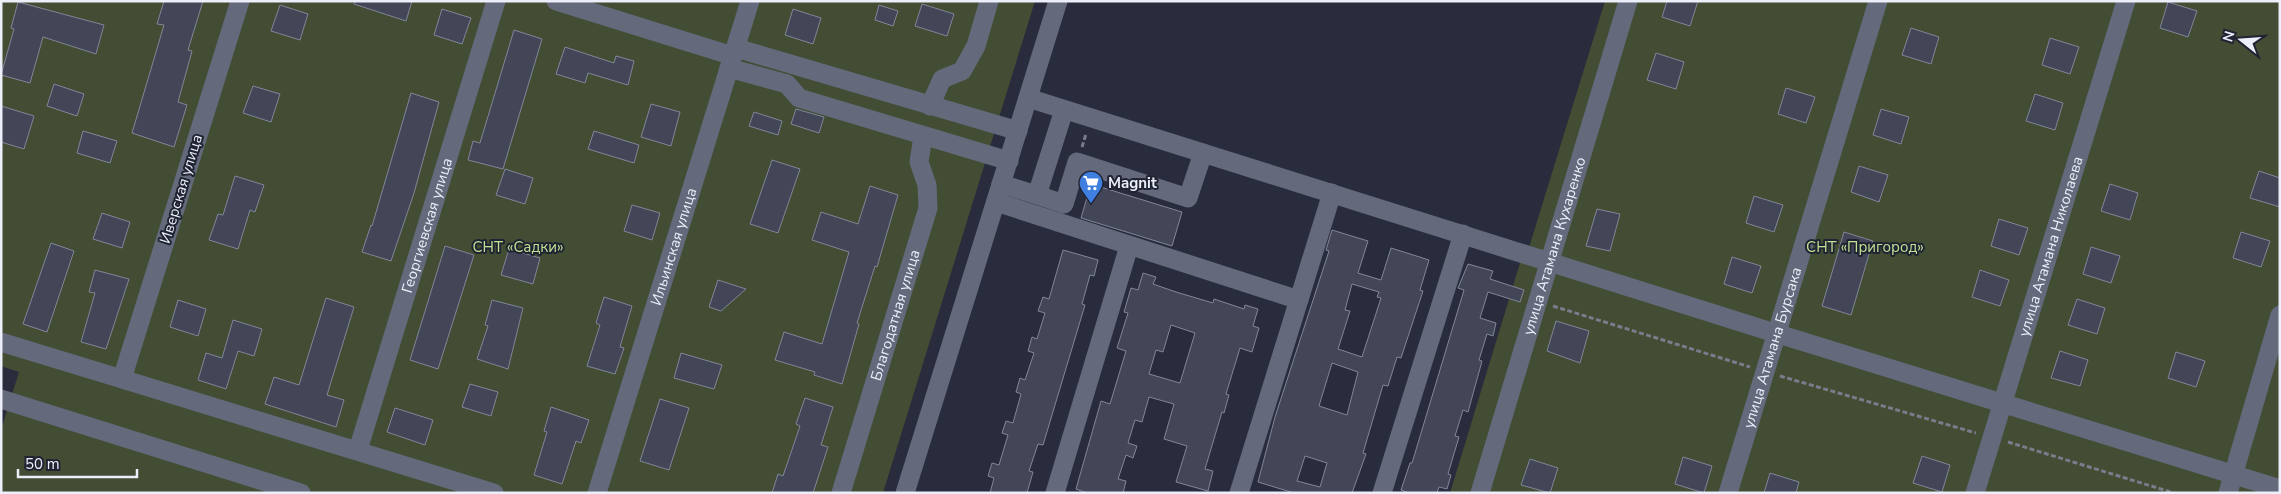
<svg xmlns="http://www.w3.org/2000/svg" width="2281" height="494" font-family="'Nunito Sans',sans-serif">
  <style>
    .green { fill: #424d33 }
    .building { fill: #424657; stroke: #828699; fill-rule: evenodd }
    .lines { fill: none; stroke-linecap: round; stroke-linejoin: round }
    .path { stroke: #797c8a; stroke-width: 3; stroke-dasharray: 5 2.5; stroke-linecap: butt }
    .minor { stroke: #64697b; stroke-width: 19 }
    .labels { text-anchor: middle; stroke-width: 4; stroke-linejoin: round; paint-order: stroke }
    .poi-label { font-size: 15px; font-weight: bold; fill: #eceffa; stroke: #1f2332; text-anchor: start }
    .street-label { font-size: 15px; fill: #eceffa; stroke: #1f2332 }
    .park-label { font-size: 15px; fill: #c0e095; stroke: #1f2332 }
  </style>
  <rect width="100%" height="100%" fill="#292c3c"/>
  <path class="green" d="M1 1H1035L883 493H1V430L19 372 1 366Z
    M1605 1H2280V493H1450L1520 263 1527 254Z"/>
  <path class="building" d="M164 1H203L188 50 192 51 178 102 187 105 174 147 132 133 164 25 157 24Z
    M355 1H412L406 21 354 4Z
    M1667 1H1698L1690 26 1662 17Z
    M18 2 104 25 96 54 43 37 30 83 1 75 14 29 11 28Z
    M2168 2 2197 11 2188 37 2160 28Z
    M922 4 954 14 947 36 915 26Z
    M280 5 308 14 300 40 271 31Z
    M879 5 898 11 893 26 875 20Z
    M442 9 471 18 462 44 434 35Z
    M793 9 821 18 813 44 785 35Z
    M1911 28 1939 37 1931 64 1902 55Z
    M514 30 542 39 503 169 468 160 473 141 480 143Z
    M2050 38 2079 47 2070 74 2042 65Z
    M565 47 614 63 616 56 634 61 628 85 588 73 585 83 556 74Z
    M1656 53 1684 62 1676 89 1647 80Z
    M54 84 84 94 77 116 47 106Z
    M253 86 280 94 271 122 243 113Z
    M1786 88 1815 97 1806 123 1778 114Z
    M411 93 439 102 414 193 391 261 362 252 371 225 372 226Z
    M2035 94 2063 103 2055 130 2026 121Z
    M651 104 680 112 671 146 641 137Z
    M1 106 34 116 24 149 1 142Z
    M796 109 824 117 819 133 791 124Z
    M1881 109 1909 117 1901 144 1873 135Z
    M754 112 782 121 778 135 749 126Z
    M83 131 117 141 110 163 77 153Z
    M594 131 639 145 634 163 588 149Z
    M772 160 800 169 778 233 750 224Z
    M1859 166 1888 175 1879 202 1851 192Z
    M505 169 533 178 525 204 496 195Z
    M2259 171 2280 178V207L2250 198Z
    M235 176 264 185 255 212 250 210 238 249 209 240 218 214 223 215Z
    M1091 184 1182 212 1172 246 1081 218Z
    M2110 184 2138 193 2130 220 2101 211Z
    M870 186 898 195 877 267 875 266 857 323 859 324 842 384 814 375 815 372 775 360 784 332 822 344 849 252 812 240 821 212 858 224Z
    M1754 196 1783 205 1774 232 1746 223Z
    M632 205 660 213 652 240 624 231Z
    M1597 209 1620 214 1610 251 1586 246Z
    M102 213 130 222 122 248 93 239Z
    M1999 219 2028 228 2019 255 1991 246Z
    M1332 230 1368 241 1358 273 1381 280 1391 248 1429 260 1420 290 1423 291 1401 358 1397 357 1388 386 1383 385 1363 453 1366 454 1352 493H1294L1258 482 1275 417 1329 251 1326 250ZM1352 284 1379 292 1377 297 1381 298 1362 357 1338 349 1350 311 1345 310ZM1332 363 1358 372 1347 415 1319 406ZM1305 456 1327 463 1320 487 1297 481Z
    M1844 232 1873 241 1851 315 1822 306Z
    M2241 232 2270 241 2261 267 2233 258Z
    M51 243 74 251 47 332 23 324Z
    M445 246 474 255 438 369 410 360Z
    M2091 247 2120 256 2111 283 2083 274Z
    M509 249 540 258 533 284 501 275Z
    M1063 250 1098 260 1094 276 1090 275 1082 304 1085 305 1043 445 1038 444 1029 471 1033 472 1027 493H990L994 478 988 476 992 463 999 465 1008 435 1002 433 1006 421 1013 423 1021 394 1016 392 1020 378 1025 380 1034 353 1028 351 1032 337 1037 339 1045 313 1038 311 1043 297 1049 299Z
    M1732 257 1761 266 1752 293 1724 284Z
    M1468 264 1493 271 1490 279 1524 290 1520 302 1488 292 1480 318 1496 323 1493 336 1487 334 1479 360 1482 361 1468 412 1463 410 1455 436 1459 437 1448 474 1451 475 1447 489 1439 487 1437 493H1409L1401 490 1410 463H1412L1464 290 1458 288Z
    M95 270 129 279 106 349 81 342 95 293 89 292Z
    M1980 270 2009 280 2000 306 1972 297Z
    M1143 273 1156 277 1153 284 1176 292 1213 303 1214 299 1244 309 1245 305 1258 309 1253 326 1259 328 1252 352 1240 348 1226 394 1229 395 1224 413 1222 412 1205 469 1213 471 1208 491 1176 482 1187 446 1164 439 1174 404 1149 397 1142 422 1135 420 1128 443 1137 446 1133 458 1126 455 1118 479 1126 481 1123 493H1087L1076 489 1101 401 1110 404 1126 351 1117 348 1128 313 1124 312 1131 288 1138 290ZM1171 325 1195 333 1180 383 1149 374 1156 350 1163 352Z
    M718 280 746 289 721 311 709 307Z
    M604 297 632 306 620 347 624 348 615 374 587 366 600 325 596 323Z
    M326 298 354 307 327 395 344 400 336 427 265 404 274 377 299 385Z
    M2077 299 2105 308 2097 334 2068 325Z
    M178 300 206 309 198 336 170 327Z
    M492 300 523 308 508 369 477 359 488 326 485 325Z
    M233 320 262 329 254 356 238 351 226 389 198 380 206 353 222 358Z
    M1556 321 1589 331 1580 363 1547 351Z
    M2060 351 2088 360 2080 386 2051 378Z
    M2176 352 2205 361 2196 387 2168 378Z
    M681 353 722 365 714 389 674 378Z
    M470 384 498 392 491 416 462 407Z
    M805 398 833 407 821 445 828 447 813 493H772L778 474 783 476 800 426 796 424Z
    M660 399 689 408 669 470 640 461Z
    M551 407 589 420 581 443 576 441 562 484 534 475 547 432 544 431Z
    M395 408 433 420 425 445 387 432Z
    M1922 456 1950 465 1942 492 1913 483Z
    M1683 457 1712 466 1704 493 1675 484Z
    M1530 459 1558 468 1550 493 1521 485Z
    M1770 473 1799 482 1796 493H1764Z"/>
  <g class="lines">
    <path class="path" d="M1082 147 1086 134
      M1553 306 1750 367
      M1780 376 1976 433
      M2008 442 2174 493"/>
    <g class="minor">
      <path d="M240 1 122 379 494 493"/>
      <path d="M556 1 733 56"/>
      <path d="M736 48 1018 131"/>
      <path d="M729 68 787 84 799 98 1009 161"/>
      <path d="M1028 98 1775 333 2280 489"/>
      <path d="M930 106 942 79 962 71 976 46 989 1"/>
      <path d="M1064 110 1037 195 1064 204 1077 162 1188 198 1203 153"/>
      <path d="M1001 184 1037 195"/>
      <path d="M996 202 1299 300"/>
      <path d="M1 342 122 379"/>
      <path d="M1 399 301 493"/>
      <path id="s1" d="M358 450 496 1"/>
      <path id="s2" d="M597 493 750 1"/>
      <path id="s3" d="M841 493 928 208 927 185 919 162 923 136"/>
      <path d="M905 493 1058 1"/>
      <path d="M1055 493 1129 246"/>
      <path d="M1239 493 1332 193"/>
      <path d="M1382 493 1463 234"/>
      <path id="s4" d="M1480 493 1628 1"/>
      <path id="s5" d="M1728 493 1878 1"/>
      <path id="s6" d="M1975 493 2126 1"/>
      <path d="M2228 493 2280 315"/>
    </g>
  </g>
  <defs>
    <symbol id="supermarket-pin" viewBox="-11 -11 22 30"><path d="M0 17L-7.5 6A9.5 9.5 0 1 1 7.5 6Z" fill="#3f7fe0" stroke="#1f2332"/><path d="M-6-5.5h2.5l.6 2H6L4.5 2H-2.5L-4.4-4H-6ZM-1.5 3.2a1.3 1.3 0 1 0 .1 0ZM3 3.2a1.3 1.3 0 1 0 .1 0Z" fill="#fff"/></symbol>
  </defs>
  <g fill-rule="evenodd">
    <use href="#supermarket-pin" x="1077" y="169" width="28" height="38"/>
  </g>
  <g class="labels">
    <g class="poi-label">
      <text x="1108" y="188">Magnit</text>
    </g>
    <g class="street-label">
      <text transform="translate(181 189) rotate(-73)" y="5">Иверская улица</text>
      <text dy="5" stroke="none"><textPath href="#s1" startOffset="235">Георгиевская улица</textPath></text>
      <text dy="5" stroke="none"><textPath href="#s2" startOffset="258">Ильинская улица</textPath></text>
      <text dy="5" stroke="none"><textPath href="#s4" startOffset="258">улица Атамана Кухаренко</textPath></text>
      <text dy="5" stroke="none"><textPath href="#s6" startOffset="258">улица Атамана Николаева</textPath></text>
      <text dy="5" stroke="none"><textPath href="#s3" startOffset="186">Благодатная улица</textPath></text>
      <text dy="5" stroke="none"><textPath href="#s5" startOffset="152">улица Атамана Бурсака</textPath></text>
    </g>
    <g class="park-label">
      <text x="518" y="252">СНТ «Садки»</text>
      <text x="1865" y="252">СНТ «Пригород»</text>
    </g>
  </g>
  <rect width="2281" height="494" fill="none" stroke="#eceffa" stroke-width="5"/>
  <g transform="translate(2241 40) rotate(287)" stroke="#1f2332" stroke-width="4" paint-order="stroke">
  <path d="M0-4L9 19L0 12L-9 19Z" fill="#eceffa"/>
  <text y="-8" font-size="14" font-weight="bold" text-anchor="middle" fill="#eceffa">N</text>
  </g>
  <path d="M18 469v8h119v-8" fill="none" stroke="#eceffa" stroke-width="2.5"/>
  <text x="25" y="469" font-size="15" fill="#eceffa" stroke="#1f2332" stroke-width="4" paint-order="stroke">50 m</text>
</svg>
